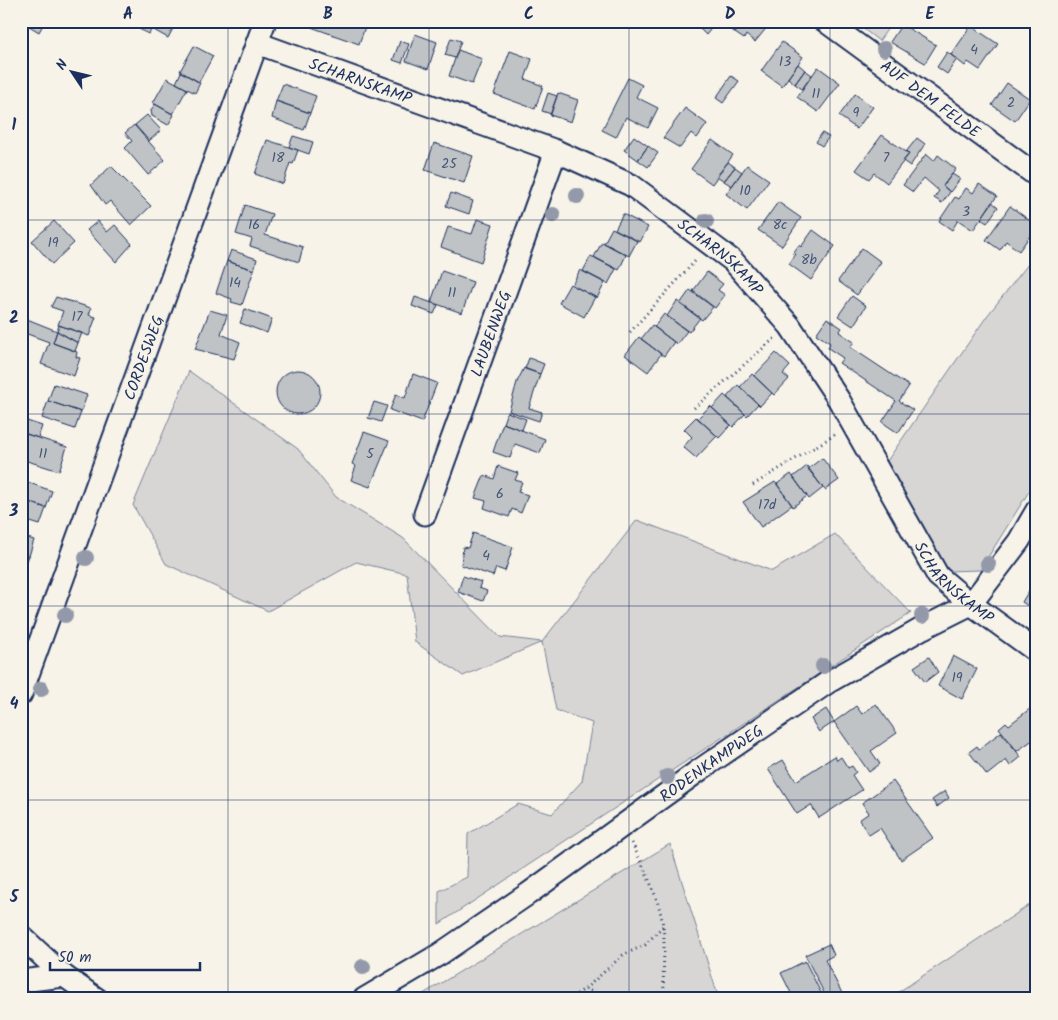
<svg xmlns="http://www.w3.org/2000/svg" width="1058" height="1020" font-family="Kalam,sans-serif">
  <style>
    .green { fill: #d7d6d4; stroke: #798299 }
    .building { fill: #c0c3c5; stroke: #1b2f5e }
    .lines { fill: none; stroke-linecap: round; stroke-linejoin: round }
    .minor-casing { stroke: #1b2f5e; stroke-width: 25 }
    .path { stroke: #1b2f5e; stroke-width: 3; stroke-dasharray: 1 4; stroke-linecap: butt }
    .minor { stroke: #f7f3e8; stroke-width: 21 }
    .tree { fill: #9399a9 }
    .grid { fill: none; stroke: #1b2f5e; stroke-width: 1; stroke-opacity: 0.55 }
    .labels { text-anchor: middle; stroke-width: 4.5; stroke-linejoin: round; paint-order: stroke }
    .number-label { font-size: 14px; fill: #445478 }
    .street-label { font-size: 16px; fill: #1b2f5e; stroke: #f7f3e8 }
    .neatline { fill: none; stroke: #1b2f5e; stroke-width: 2 }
    .grid-label { font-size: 16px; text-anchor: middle; font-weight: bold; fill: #1b2f5e }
  </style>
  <rect width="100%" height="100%" fill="#f7f3e8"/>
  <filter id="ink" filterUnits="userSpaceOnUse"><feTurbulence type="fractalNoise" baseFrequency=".02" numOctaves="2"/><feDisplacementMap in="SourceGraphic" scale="10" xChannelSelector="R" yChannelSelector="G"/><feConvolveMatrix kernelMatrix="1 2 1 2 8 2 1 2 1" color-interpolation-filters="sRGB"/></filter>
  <g filter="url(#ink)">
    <path class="green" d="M853 21H893L879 41Z
      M1037 253V474L1033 485 980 570 947 571 887 461 987 316Z
      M189 371 298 449 336 497 403 538 500 637 542 642 637 520 772 571 835 534 911 613 439 924V891L467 877 468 834 518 804 552 814 582 781 592 723 556 710 542 642 463 676 415 642 407 574 356 562 268 611 166 564 133 505Z
      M670 844 719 999H415Z
      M1037 900V999H888Z"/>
    <path class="building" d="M21 21H45L39 32Z
      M116 21H136L131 29Z
      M136 21H156L149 34 133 26Z
      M156 21H177L168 38 152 29Z
      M313 21H349L365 27 359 44 311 27Z
      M703 21H717L706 35 698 27Z
      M744 21H762L768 26 755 42 746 35 744 39 735 33Z
      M744 21 735 33 726 25 729 21Z
      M904 21 908 24 906 27 936 45 925 63 890 42Z
      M971 26 998 44 980 70 968 62 965 66 951 55Z
      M415 34 437 42 428 69 406 61Z
      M451 38 461 41 455 58 445 55Z
      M400 41 409 44 402 63 393 60Z
      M782 42 803 57 782 86 761 71Z
      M194 46 213 56 199 82 180 71Z
      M458 50 482 59 472 84 449 76Z
      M510 51 532 59 525 79 543 86 535 109 494 94Z
      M947 52 957 59 947 74 937 67Z
      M798 64 805 70 795 84 788 78Z
      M818 67 840 83 818 112 797 97Z
      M805 70 812 75 802 89 795 84Z
      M181 72 200 83 195 93 176 83Z
      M731 76 739 81 723 103 716 98Z
      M167 78 187 89 173 114 153 103Z
      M628 78 642 85 636 97 658 108 648 128 626 117 616 137 602 130Z
      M1007 83 1030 99 1015 121 992 105Z
      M283 84 316 96 310 113 276 101Z
      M548 93 557 96 551 114 542 111Z
      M558 93 578 100 571 122 550 115Z
      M855 94 873 107 857 129 839 116Z
      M276 101 310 113 304 130 272 118Z
      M155 104 174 115 168 125 152 116 151 110Z
      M685 108 707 124 697 138 691 133 680 148 663 138Z
      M147 115 161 130 149 141 135 125Z
      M134 125 165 160 148 175 125 148 132 141 125 133Z
      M822 133 829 137 822 146 816 142Z
      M882 135 909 154 887 183 874 173 869 179 856 170Z
      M293 136 313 142 309 154 289 147Z
      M634 136 648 146 638 160 624 150Z
      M917 138 925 144 910 166 903 161 909 154 906 152Z
      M267 140 298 150 293 164 290 163 283 184 255 174Z
      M712 140 733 155 712 184 691 169Z
      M434 143 473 156 464 183 425 170Z
      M648 146 658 153 648 167 638 160Z
      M926 154 934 161 938 155 956 169 943 186 950 192 942 203 934 198 939 191 924 178 913 192 903 185Z
      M728 162 735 167 724 181 717 176Z
      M747 165 769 180 747 210 726 194Z
      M111 166 151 206 131 225 110 201 105 205 91 185Z
      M735 167 742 172 732 186 724 181Z
      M952 174 960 179 950 192 943 186Z
      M979 184 997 196 973 230 958 220 952 230 939 221 955 197 959 199 966 188 973 193Z
      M451 193 473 201 469 214 446 206Z
      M778 202 801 218 782 246 758 230Z
      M992 202 998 207 987 223 981 219Z
      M245 205 272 214 265 235 303 247 299 262 250 246 252 239 236 234Z
      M1010 206 1037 226 1019 251 1006 241 1000 250 986 240Z
      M623 214 648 227 640 242 615 229Z
      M477 219 493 224 481 262 441 247 448 227 472 234Z
      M54 221 74 243 52 264 32 241Z
      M98 221 107 232 115 225 132 244 116 262 87 230Z
      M612 228 637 241 629 256 604 243Z
      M813 230 835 246 811 280 789 264 796 254 793 253 799 245 801 247Z
      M602 242 626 255 619 270 594 257Z
      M862 248 881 262 857 295 838 281Z
      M231 250 257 259 254 270 227 261Z
      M591 256 616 269 608 284 583 271Z
      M227 261 254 270 242 305 231 302 232 299 216 293Z
      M580 270 605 283 597 298 572 285Z
      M442 271 473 282 462 313 431 302Z
      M707 272 723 284 718 290 725 295 715 308 693 291Z
      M570 284 595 297 584 317 559 303Z
      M690 290 713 307 702 320 680 304Z
      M852 296 866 306 853 326 838 316Z
      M56 297 91 308 89 315 96 317 89 336 58 325 63 311 51 307Z
      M415 297 438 305 434 314 412 306Z
      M677 301 700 318 689 332 667 316Z
      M245 309 272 319 267 333 240 323Z
      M210 310 227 315 221 334 240 342 234 359 195 349Z
      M664 314 687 331 677 344 654 327Z
      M827 318 842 328 839 332 854 342 850 347 909 386 899 401 913 410 898 433 882 422 896 401 839 363 843 358 828 348 830 343 816 334Z
      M27 319 57 331 53 343 77 352 76 357 80 358 74 376 41 364 49 342 22 332Z
      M59 325 82 333 78 343 57 331Z
      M652 325 674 342 664 356 641 339Z
      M57 331 78 343 75 351 53 343Z
      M639 337 661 354 648 372 625 355Z
      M776 353 790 366 783 374 789 379 774 395 754 376Z
      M529 358 544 364 540 374 525 369Z
      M524 368 540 374 529 408 542 412 539 421 509 411 517 382Z
      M276 392a22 22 0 1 1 44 0a22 22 0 1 1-44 0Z
      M413 374 437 383 422 422 390 410 396 394 405 398Z
      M752 374 772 393 760 406 740 387Z
      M54 384 87 395 81 412 48 401Z
      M738 385 758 404 747 416 727 397Z
      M724 395 745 414 733 427 712 408Z
      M48 401 81 412 75 429 42 418Z
      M374 402 387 406 381 422 368 418Z
      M710 406 731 425 719 438 698 418Z
      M507 412 526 419 522 430 503 423Z
      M696 417 717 436 696 458 683 447 692 437 684 429Z
      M21 419 42 426 38 438 21 432Z
      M503 423 545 439 540 453 515 444 510 458 493 452Z
      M364 432 389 441 370 487 351 480 356 466 352 464Z
      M26 434 67 447 59 471 21 459V448Z
      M822 458 839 480 825 490 808 469Z
      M498 466 518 473 515 480 522 482 518 492 528 495 521 513 512 509 509 517 484 508 486 501 475 498 484 475 494 479Z
      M807 466 823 488 809 499 793 477Z
      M791 474 807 496 793 507 777 484Z
      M21 480 52 491 46 508 21 499Z
      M775 482 792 505 761 527 743 502Z
      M21 499 46 508 40 525 21 519Z
      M473 533 513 547 505 571 496 568 493 576 461 565 463 547 468 548Z
      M21 536 34 540 29 556 21 553Z
      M21 553 29 556 23 571 21 570Z
      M463 576 481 582 479 588 487 591 483 601 458 592Z
      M1036 579H1037V612L1022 602Z
      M953 656 977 669 962 699 938 686Z
      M929 657 938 672 925 682 914 667Z
      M876 704 897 733 871 751 880 764 869 772 834 722 856 706 862 714Z
      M1031 708 1037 715V737L1017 751 999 728 1006 722 1009 725Z
      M826 709 834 722 819 732 811 719Z
      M1001 732 1021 757 1010 766 1006 760 987 775 969 752 977 746 979 749Z
      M835 756 837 760 841 757 848 768 852 766 856 772 852 775 862 790 819 818 811 805 797 814 768 769 783 760 796 781Z
      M893 781 933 838 901 860 880 828 869 835 859 820 869 813 862 803Z
      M945 791 949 798 937 807 932 800Z
      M829 944 834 955 825 960 845 999H827L805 955Z
      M805 961 824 999H794L781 973Z"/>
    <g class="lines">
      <defs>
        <g id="minor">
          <path id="s1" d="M825 21 1037 176"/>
          <path id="s2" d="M257 43 556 151 631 185 733 261 790 326 839 400 938 576 971 604 1037 652"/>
          <path id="s3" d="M425 514 556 151"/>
          <path id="s4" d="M21 694 265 21"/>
          <path d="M21 936 64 976 97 999"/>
          <path d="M21 981 64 976"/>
          <path id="s5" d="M364 999 440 954 528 894 701 769 827 683 923 628 971 604 1019 541 1037 510"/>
        </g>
      </defs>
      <use href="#minor" class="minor-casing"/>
      <path class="path" d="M630 332 697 259
        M694 408 775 338
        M753 485 836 434
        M632 843C644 869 659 897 663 926 666 950 661 974 665 999
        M585 989 623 955 645 945 663 926
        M568 999 585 989 611 999"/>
      <use href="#minor" class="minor"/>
    </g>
    <g class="tree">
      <circle cx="884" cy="49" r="8"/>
      <circle cx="577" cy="196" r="8"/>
      <circle cx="553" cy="215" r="8"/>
      <circle cx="706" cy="221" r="8"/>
      <circle cx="86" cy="558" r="8"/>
      <circle cx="988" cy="564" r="8"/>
      <circle cx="65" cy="615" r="8"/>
      <circle cx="922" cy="616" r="8"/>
      <circle cx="823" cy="666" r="8"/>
      <circle cx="41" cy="689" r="8"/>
      <circle cx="667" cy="777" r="8"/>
      <circle cx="363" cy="967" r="8"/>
    </g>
  </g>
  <path class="grid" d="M228 21V999M429 21V999M629 21V999M830 21V999M21 220H1037M21 414H1037M21 606H1037M21 800H1037"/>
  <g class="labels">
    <g class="number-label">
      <text x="974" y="54">4</text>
      <text x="785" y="66">13</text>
      <text x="816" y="98">11</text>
      <text x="1011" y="107">2</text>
      <text x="856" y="117">9</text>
      <text x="278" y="162">18</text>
      <text x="886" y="162">7</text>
      <text x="449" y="168">25</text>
      <text x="745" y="195">10</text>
      <text x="966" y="216">3</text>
      <text x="254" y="229">16</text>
      <text x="780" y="229">8c</text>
      <text x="53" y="247">19</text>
      <text x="809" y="264">8b</text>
      <text x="235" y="287">14</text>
      <text x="452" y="297">11</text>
      <text x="77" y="321">17</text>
      <text x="43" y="458">11</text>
      <text x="370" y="458">5</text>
      <text x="500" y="498">6</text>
      <text x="767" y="509">17d</text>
      <text x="486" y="560">4</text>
      <text x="957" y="682">19</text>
    </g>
    <g class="street-label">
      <text dy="6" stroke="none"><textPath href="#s2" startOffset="110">SCHARNSKAMP</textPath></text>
      <text dy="6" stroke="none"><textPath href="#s1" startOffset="131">AUF DEM FELDE</textPath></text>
      <text dy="6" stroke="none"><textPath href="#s2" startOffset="515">SCHARNSKAMP</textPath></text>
      <text dy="6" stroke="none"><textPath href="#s3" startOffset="192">LAUBENWEG</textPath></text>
      <text dy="6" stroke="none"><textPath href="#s4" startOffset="358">CORDESWEG</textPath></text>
      <text dy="6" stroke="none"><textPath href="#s2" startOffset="920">SCHARNSKAMP</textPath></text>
      <text dy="6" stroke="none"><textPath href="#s5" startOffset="420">RODENKAMPWEG</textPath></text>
    </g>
  </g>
  <rect width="1058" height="1020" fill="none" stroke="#f7f3e8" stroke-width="55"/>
  <g transform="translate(72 72) rotate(305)" stroke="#f7f3e8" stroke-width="4" paint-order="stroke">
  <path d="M0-4L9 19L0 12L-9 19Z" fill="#1b2f5e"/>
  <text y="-8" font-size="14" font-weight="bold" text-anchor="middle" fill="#1b2f5e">N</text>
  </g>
  <path d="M50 962v8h150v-8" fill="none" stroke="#1b2f5e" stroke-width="2.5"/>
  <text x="58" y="962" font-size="15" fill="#1b2f5e" stroke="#f7f3e8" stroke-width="4" paint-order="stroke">50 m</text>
  <rect x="28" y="28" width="1002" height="964" class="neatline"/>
  <g class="grid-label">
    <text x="128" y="19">A</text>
    <text x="328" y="19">B</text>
    <text x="529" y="19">C</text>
    <text x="730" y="19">D</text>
    <text x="930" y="19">E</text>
    <text x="14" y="130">1</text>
    <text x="14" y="323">2</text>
    <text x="14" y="516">3</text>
    <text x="14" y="709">4</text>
    <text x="14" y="902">5</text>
  </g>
</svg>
